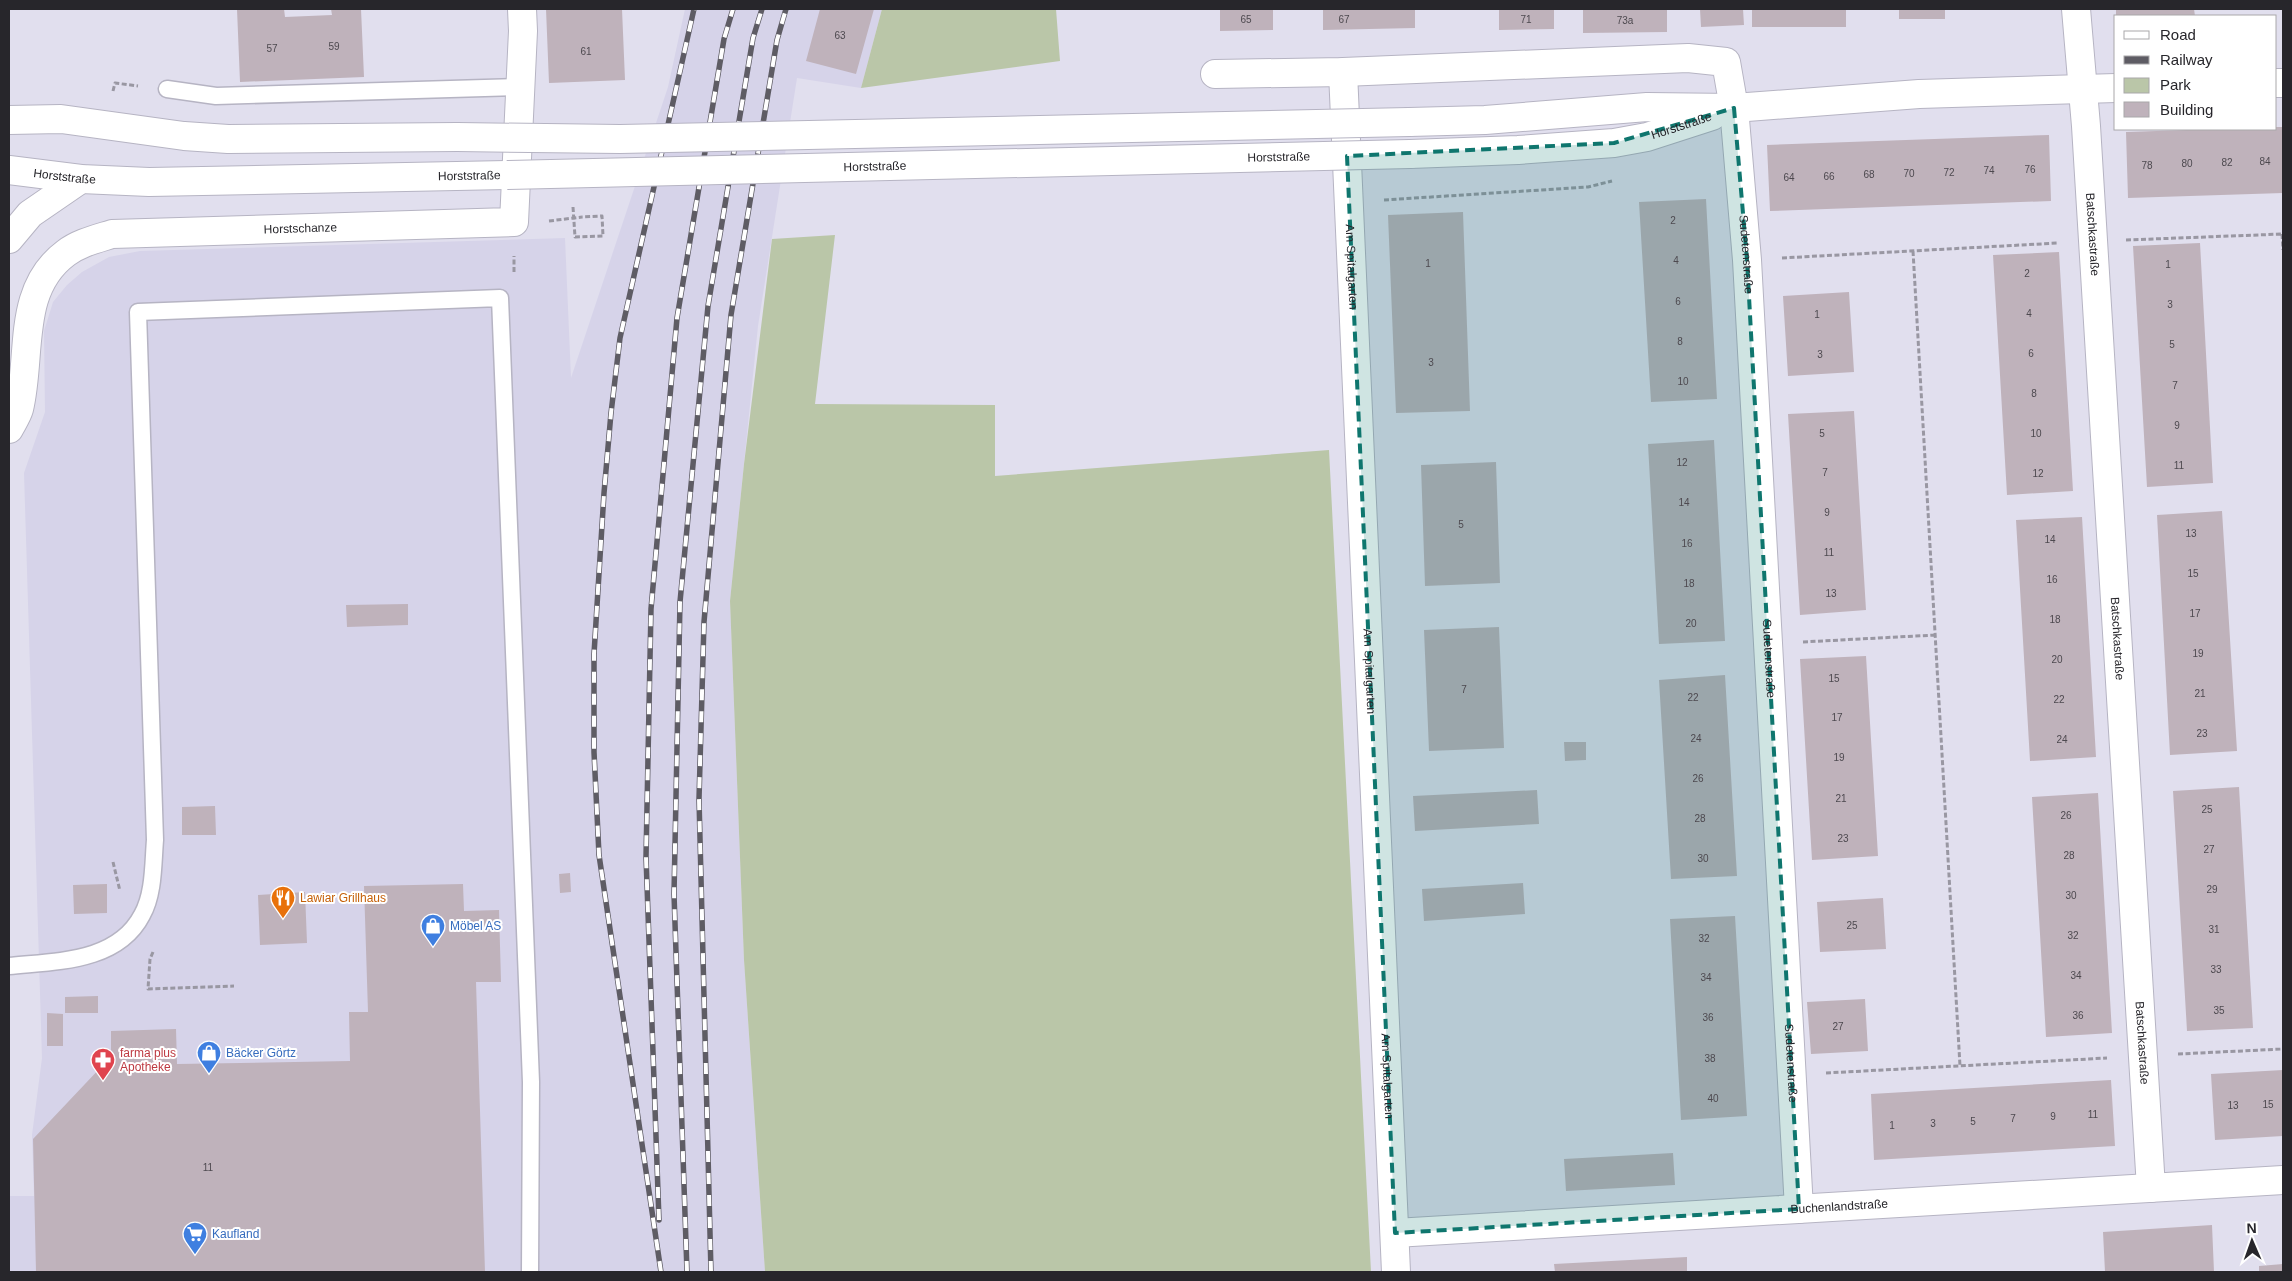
<svg xmlns="http://www.w3.org/2000/svg" width="2292" height="1281" font-family="Helvetica,sans-serif">
  <style>
    .built { fill: #d6d3e9 }
    .green { fill: #bac6a8 }
    .building { fill: #bfb2bb }
    .lines { fill: none; stroke-linecap: round; stroke-linejoin: round }
    .service-casing { stroke: #b6b4c3; stroke-width: 19 }
    .minor-casing { stroke: #b6b4c3; stroke-width: 30 }
    .tertiary-casing { stroke: #b6b4c3; stroke-width: 30 }
    .path { stroke: #9997a2; stroke-width: 3; stroke-dasharray: 5 2.5; stroke-linecap: butt }
    .service { stroke: #fff; stroke-width: 16 }
    .minor { stroke: #fff; stroke-width: 28 }
    .tertiary { stroke: #fff; stroke-width: 28 }
    .rail-casing { stroke: #5e5c64; stroke-width: 5.5 }
    .rail { stroke: #fff; stroke-width: 4; stroke-dasharray: 11; stroke-linecap: butt }
    .tertiary-bridge-casing { stroke: #b6b4c3; stroke-width: 30; stroke-linecap: butt }
    .path-bridge { stroke: #9997a2; stroke-width: 3; stroke-dasharray: 5 2.5; stroke-linecap: butt }
    .tertiary-bridge { stroke: #fff; stroke-width: 28 }
    .marked { fill: #0f766e; fill-opacity: 0.2; stroke: #0f766e; stroke-width: 4; stroke-dasharray: 10 6; stroke-linejoin: round }
    .labels { text-anchor: middle; stroke-width: 4; stroke-linejoin: round; paint-order: stroke }
    .number-label { font-size: 10px; fill: #4d494f }
    .street-label { font-size: 12px; fill: #27262b; stroke: #fff }
    .food-label { font-size: 12px; fill: #c56008; stroke: #fff; text-anchor: start }
    .shop-label { font-size: 12px; fill: #366cbe; stroke: #fff; text-anchor: start }
    .health-label { font-size: 12px; fill: #be3a42; stroke: #fff; text-anchor: start }
  </style>
  <rect width="100%" height="100%" fill="#e1dfee"/>
  <path class="built" d="M685 9H882L861 88 797 78 758 326 730 601 744 960 765 1272H9V1196H34L32 1135 42 1058 24 473 45 412 44 331 53 302 67 285 82 272 109 257 140 251 565 238 571 378 668 87Z"/>
  <path class="green" d="M882 9H1056L1060 61 861 88Z
    M835 235 815 404 995 405V476L1329 450 1371 1272H765L744 960 730 601 744 464 772 239Z"/>
  <path class="building" d="M237 9H284L285 17 332 15 331 9H361L364 77 240 82Z
    M546 9H622L625 80 549 83Z
    M820 9H874L856 74 806 61Z
    M1220 9H1273V30L1220 31Z
    M1323 9H1415V28L1323 30Z
    M1499 9H1554V29L1499 30Z
    M1583 9H1667V32L1583 33Z
    M1700 9H1743L1744 25 1701 27Z
    M1752 9H1846V27H1752Z
    M1899 9H1945V19H1899Z
    M2116 9H2194L2195 16H2116Z
    M2276 127H2283V193L2128 198 2126 132Z
    M2049 135 2051 201 1770 211 1767 145Z
    M1706 199 1717 399 1651 402 1639 202Z
    M1463 212 1470 411 1396 413 1388 215Z
    M2200 243 2213 483 2147 487 2133 246Z
    M2059 252 2073 491 2007 495 1993 255Z
    M1849 292 1854 372 1788 376 1783 296Z
    M1854 411 1866 610 1800 615 1788 414Z
    M1714 440 1725 641 1659 644 1648 444Z
    M1496 462 1500 583 1425 586 1421 465Z
    M2222 511 2237 751 2170 755 2157 515Z
    M2082 517 2096 757 2030 761 2016 520Z
    M408 604V625L347 627 346 605Z
    M1499 627 1504 748 1429 751 1424 630Z
    M1866 656 1878 856 1812 860 1800 659Z
    M1725 675 1737 876 1671 879 1659 680Z
    M1564 742H1586V760L1565 761Z
    M2239 787 2253 1028 2187 1031 2173 791Z
    M1537 790 1539 824 1415 831 1413 796Z
    M2098 793 2112 1033 2046 1037 2032 797Z
    M215 806 216 835H182V807Z
    M570 873 571 892 560 893 559 874Z
    M1523 883 1525 914 1424 921 1422 889Z
    M107 884V913L74 914 73 885Z
    M463 884 464 911 499 910 501 982H476L485 1272H36L33 1139 102 1066H111V1031L176 1029 177 1064 350 1061 349 1012H368L364 886Z
    M305 892 307 943 260 945 258 895Z
    M1883 898 1886 949 1820 952 1817 902Z
    M1735 916 1747 1116 1681 1120 1670 919Z
    M98 996V1013H65V997Z
    M1865 999 1868 1051 1811 1054 1807 1002Z
    M47 1013 63 1014V1046H47Z
    M2283 1070V1136L2215 1140 2211 1074Z
    M2111 1080 2115 1146 1874 1160 1871 1094Z
    M1673 1153 1675 1185 1566 1191 1564 1159Z
    M2212 1225 2214 1272H2105L2103 1232Z
    M1687 1257V1272H1555L1554 1264Z
    M2283 1264V1272H2259V1266Z"/>
  <g class="lines">
    <defs>
      <path id="service" d="M167 89 216 96 519 87
        M9 966C55 961 117 963 142 915 154 894 153 864 155 840L138 312 500 298 531 1082 530 1272"/>
      <g id="minor">
        <path id="s1" d="M2076 9 2086 126 2151 1188"/>
        <path id="s2" d="M1343 72 1396 1272"/>
        <path id="s3" d="M1215 74 1343 72 1688 58 1726 62 1734 108 1747 260 1799 1209"/>
        <path id="s4" d="M9 429C12 423 17 416 19 409 32 356 16 290 66 253 79 243 96 239 112 234L514 222 523 31 522 9"/>
        <path id="s5" d="M1395 1233 2283 1180"/>
      </g>
      <g id="tertiary">
        <path d="M2276 83H2283"/>
        <path d="M9 120 61 119 184 136 228 139 457 137"/>
        <path d="M1409 122 1485 120 1647 107 1734 108 1919 94 2116 88"/>
        <path id="s6" d="M1410 154 1518 150 1614 143 1647 137 1712 116"/>
        <path id="s7" d="M9 170 81 179 149 182 507 175"/>
        <path d="M9 239 30 214 81 179"/>
      </g>
    </defs>
    <use href="#service" class="service-casing"/>
    <use href="#minor" class="minor-casing"/>
    <use href="#tertiary" class="tertiary-casing"/>
    <path class="path" d="M113 91 115 83 138 86
      M1384 200 1588 187 1612 181
      M549 221 582 217
      M2282 234 2283 250
      M2126 240 2283 234
      M1913 251 1960 1066
      M1782 258 2058 243
      M514 272V256
      M1803 642 1935 635
      M113 862 120 891
      M153 952 150 959 148 989 234 986
      M2178 1054 2283 1049
      M1826 1073 2107 1058"/>
    <use href="#service" class="service"/>
    <use href="#minor" class="minor"/>
    <use href="#tertiary" class="tertiary"/>
    <defs>
      <path id="rail" d="M659 1220 646 857 651 609 677 318 724 39 733 9
        M661 1272 599 855 594 752V654L604 493 611 413 620 338 694 9
        M687 1272 674 894 680 602 708 306 753 38 762 9
        M711 1272 699 799 704 622 731 315 777 40 786 9"/>
    </defs>
    <use href="#rail" class="rail-casing"/>
    <use href="#rail" class="rail"/>
    <defs>
      <g id="tertiary-bridge">
        <path d="M457 137 620 139 1409 122"/>
        <path id="s8" d="M507 175 1410 154"/>
      </g>
    </defs>
    <use href="#tertiary-bridge" class="tertiary-bridge-casing"/>
    <path class="path-bridge" d="M573 207 575 237 603 236 602 216 582 217"/>
    <use href="#tertiary-bridge" class="tertiary-bridge"/>
  </g>
  <path class="marked" d="M1734 108 1747 260 1799 1209 1395 1233 1347 156 1614 143Z"/>
  <defs>
    <symbol id="restaurant-pin" viewBox="-11 -11 22 30"><path d="M0 17L-7.5 6A9.5 9.5 0 1 1 7.5 6Z" fill="#e8710a" stroke="#fff"/><path d="M-5-6h1v4h1v-4h1v4h1v-4h1v5L-1.5 .5V6h-2V.5L-5-1ZM5-6V6H3V1.5H1.5Q1.5-4 5-6Z" fill="#fff"/></symbol>
    <symbol id="shop-pin" viewBox="-11 -11 22 30"><path d="M0 17L-7.5 6A9.5 9.5 0 1 1 7.5 6Z" fill="#3f7fe0" stroke="#fff"/><path d="M-5-2.5h2.3a2.7 3.5 0 0 1 5.4 0H5L5.5 6h-11ZM-1.5-2.5h3a1.5 2.3 0 0 0-3 0Z" fill="#fff"/></symbol>
    <symbol id="pharmacy-pin" viewBox="-11 -11 22 30"><path d="M0 17L-7.5 6A9.5 9.5 0 1 1 7.5 6Z" fill="#e0444e" stroke="#fff"/><path d="M-2-6h4v4h4v4h-4v4h-4v-4h-4v-4h4Z" fill="#fff"/></symbol>
    <symbol id="supermarket-pin" viewBox="-11 -11 22 30"><path d="M0 17L-7.5 6A9.5 9.5 0 1 1 7.5 6Z" fill="#3f7fe0" stroke="#fff"/><path d="M-6-5.5h2.5l.6 2H6L4.5 2H-2.5L-4.4-4H-6ZM-1.5 3.2a1.3 1.3 0 1 0 .1 0ZM3 3.2a1.3 1.3 0 1 0 .1 0Z" fill="#fff"/></symbol>
  </defs>
  <g fill-rule="evenodd">
    <use href="#restaurant-pin" x="269" y="884" width="28" height="38"/>
    <use href="#shop-pin" x="419" y="912" width="28" height="38"/>
    <use href="#shop-pin" x="195" y="1039" width="28" height="38"/>
    <use href="#pharmacy-pin" x="89" y="1046" width="28" height="38"/>
    <use href="#supermarket-pin" x="181" y="1220" width="28" height="38"/>
  </g>
  <g class="labels">
    <g class="number-label">
      <text x="1246" y="23">65</text>
      <text x="1344" y="23">67</text>
      <text x="1526" y="23">71</text>
      <text x="1625" y="24">73a</text>
      <text x="840" y="39">63</text>
      <text x="334" y="50">59</text>
      <text x="272" y="52">57</text>
      <text x="586" y="55">61</text>
      <text x="2265" y="165">84</text>
      <text x="2227" y="166">82</text>
      <text x="2187" y="167">80</text>
      <text x="2147" y="169">78</text>
      <text x="2030" y="173">76</text>
      <text x="1989" y="174">74</text>
      <text x="1949" y="176">72</text>
      <text x="1909" y="177">70</text>
      <text x="1869" y="178">68</text>
      <text x="1829" y="180">66</text>
      <text x="1789" y="181">64</text>
      <text x="1673" y="224">2</text>
      <text x="1676" y="264">4</text>
      <text x="1428" y="267">1</text>
      <text x="2168" y="268">1</text>
      <text x="2027" y="277">2</text>
      <text x="1678" y="305">6</text>
      <text x="2170" y="308">3</text>
      <text x="2029" y="317">4</text>
      <text x="1817" y="318">1</text>
      <text x="1680" y="345">8</text>
      <text x="2172" y="348">5</text>
      <text x="2031" y="357">6</text>
      <text x="1820" y="358">3</text>
      <text x="1431" y="366">3</text>
      <text x="1683" y="385">10</text>
      <text x="2175" y="389">7</text>
      <text x="2034" y="397">8</text>
      <text x="2177" y="429">9</text>
      <text x="1822" y="437">5</text>
      <text x="2036" y="437">10</text>
      <text x="1682" y="466">12</text>
      <text x="2179" y="469">11</text>
      <text x="1825" y="476">7</text>
      <text x="2038" y="477">12</text>
      <text x="1684" y="506">14</text>
      <text x="1827" y="516">9</text>
      <text x="1461" y="528">5</text>
      <text x="2191" y="537">13</text>
      <text x="2050" y="543">14</text>
      <text x="1687" y="547">16</text>
      <text x="1829" y="556">11</text>
      <text x="2193" y="577">15</text>
      <text x="2052" y="583">16</text>
      <text x="1689" y="587">18</text>
      <text x="1831" y="597">13</text>
      <text x="2195" y="617">17</text>
      <text x="2055" y="623">18</text>
      <text x="1691" y="627">20</text>
      <text x="2198" y="657">19</text>
      <text x="2057" y="663">20</text>
      <text x="1834" y="682">15</text>
      <text x="1464" y="693">7</text>
      <text x="2200" y="697">21</text>
      <text x="1693" y="701">22</text>
      <text x="2059" y="703">22</text>
      <text x="1837" y="721">17</text>
      <text x="2202" y="737">23</text>
      <text x="1696" y="742">24</text>
      <text x="2062" y="743">24</text>
      <text x="1839" y="761">19</text>
      <text x="1698" y="782">26</text>
      <text x="1841" y="802">21</text>
      <text x="2207" y="813">25</text>
      <text x="2066" y="819">26</text>
      <text x="1700" y="822">28</text>
      <text x="1843" y="842">23</text>
      <text x="2209" y="853">27</text>
      <text x="2069" y="859">28</text>
      <text x="1703" y="862">30</text>
      <text x="2212" y="893">29</text>
      <text x="2071" y="899">30</text>
      <text x="1852" y="929">25</text>
      <text x="2214" y="933">31</text>
      <text x="2073" y="939">32</text>
      <text x="1704" y="942">32</text>
      <text x="2216" y="973">33</text>
      <text x="2076" y="979">34</text>
      <text x="1706" y="981">34</text>
      <text x="2219" y="1014">35</text>
      <text x="2078" y="1019">36</text>
      <text x="1708" y="1021">36</text>
      <text x="1838" y="1030">27</text>
      <text x="1710" y="1062">38</text>
      <text x="1713" y="1102">40</text>
      <text x="2268" y="1108">15</text>
      <text x="2233" y="1109">13</text>
      <text x="2093" y="1118">11</text>
      <text x="2053" y="1120">9</text>
      <text x="2013" y="1122">7</text>
      <text x="1973" y="1125">5</text>
      <text x="1933" y="1127">3</text>
      <text x="1892" y="1129">1</text>
      <text x="208" y="1171">11</text>
    </g>
    <g class="street-label">
      <text dy="4" stroke="none"><textPath href="#s6" startOffset="274">Horststraße</textPath></text>
      <text dy="4" stroke="none"><textPath href="#s8" startOffset="772">Horststraße</textPath></text>
      <text dy="4" stroke="none"><textPath href="#s8" startOffset="368">Horststraße</textPath></text>
      <text dy="4" stroke="none"><textPath href="#s7" startOffset="56">Horststraße</textPath></text>
      <text dy="4" stroke="none"><textPath href="#s7" startOffset="461">Horststraße</textPath></text>
      <text dy="4" stroke="none"><textPath href="#s4" startOffset="429">Horstschanze</textPath></text>
      <text dy="4" stroke="none"><textPath href="#s1" startOffset="226">Batschkastraße</textPath></text>
      <text dy="4" stroke="none"><textPath href="#s3" startOffset="705">Sudetenstraße</textPath></text>
      <text dy="4" stroke="none"><textPath href="#s2" startOffset="195">Am Spitalgarten</textPath></text>
      <text dy="4" stroke="none"><textPath href="#s1" startOffset="631">Batschkastraße</textPath></text>
      <text dy="4" stroke="none"><textPath href="#s3" startOffset="1110">Sudetenstraße</textPath></text>
      <text dy="4" stroke="none"><textPath href="#s2" startOffset="600">Am Spitalgarten</textPath></text>
      <text dy="4" stroke="none"><textPath href="#s1" startOffset="1036">Batschkastraße</textPath></text>
      <text dy="4" stroke="none"><textPath href="#s3" startOffset="1515">Sudetenstraße</textPath></text>
      <text dy="4" stroke="none"><textPath href="#s2" startOffset="1005">Am Spitalgarten</textPath></text>
      <text dy="4" stroke="none"><textPath href="#s5" startOffset="445">Buchenlandstraße</textPath></text>
    </g>
    <g class="food-label">
      <text x="300" y="902">Lawiar Grillhaus</text>
    </g>
    <g class="shop-label">
      <text x="450" y="930">Möbel AS</text>
      <text x="226" y="1057">Bäcker Görtz</text>
      <text x="212" y="1238">Kaufland</text>
    </g>
    <g class="health-label">
      <text x="120" y="1057">farma plus<tspan x="120" dy="14">Apotheke</tspan></text>
    </g>
  </g>
  <rect width="2292" height="1281" fill="none" stroke="#27262b" stroke-width="20"/>
  <rect x="2114" y="15" width="162" height="115" fill="#ffffff" stroke="#a9a8aa"/>
  <rect x="2124" y="31" width="25" height="8" fill="#ffffff" stroke="#a9a8aa"/>
  <text x="2160" y="40" font-size="15" fill="#27262b">Road</text>
  <rect x="2124" y="56" width="25" height="8" fill="#5e5c64" stroke="#a9a8aa"/>
  <text x="2160" y="65" font-size="15" fill="#27262b">Railway</text>
  <rect x="2124" y="78" width="25" height="15" fill="#bac6a8" stroke="#a9a8aa"/>
  <text x="2160" y="90" font-size="15" fill="#27262b">Park</text>
  <rect x="2124" y="102" width="25" height="15" fill="#bfb2bb" stroke="#a9a8aa"/>
  <text x="2160" y="115" font-size="15" fill="#27262b">Building</text>
  <g transform="translate(2252 1241) rotate(358)" stroke="#ffffff" stroke-width="4" paint-order="stroke">
  <path d="M0-4L9 19L0 12L-9 19Z" fill="#27262b"/>
  <text y="-8" font-size="14" font-weight="bold" text-anchor="middle" fill="#27262b">N</text>
  </g>
</svg>
